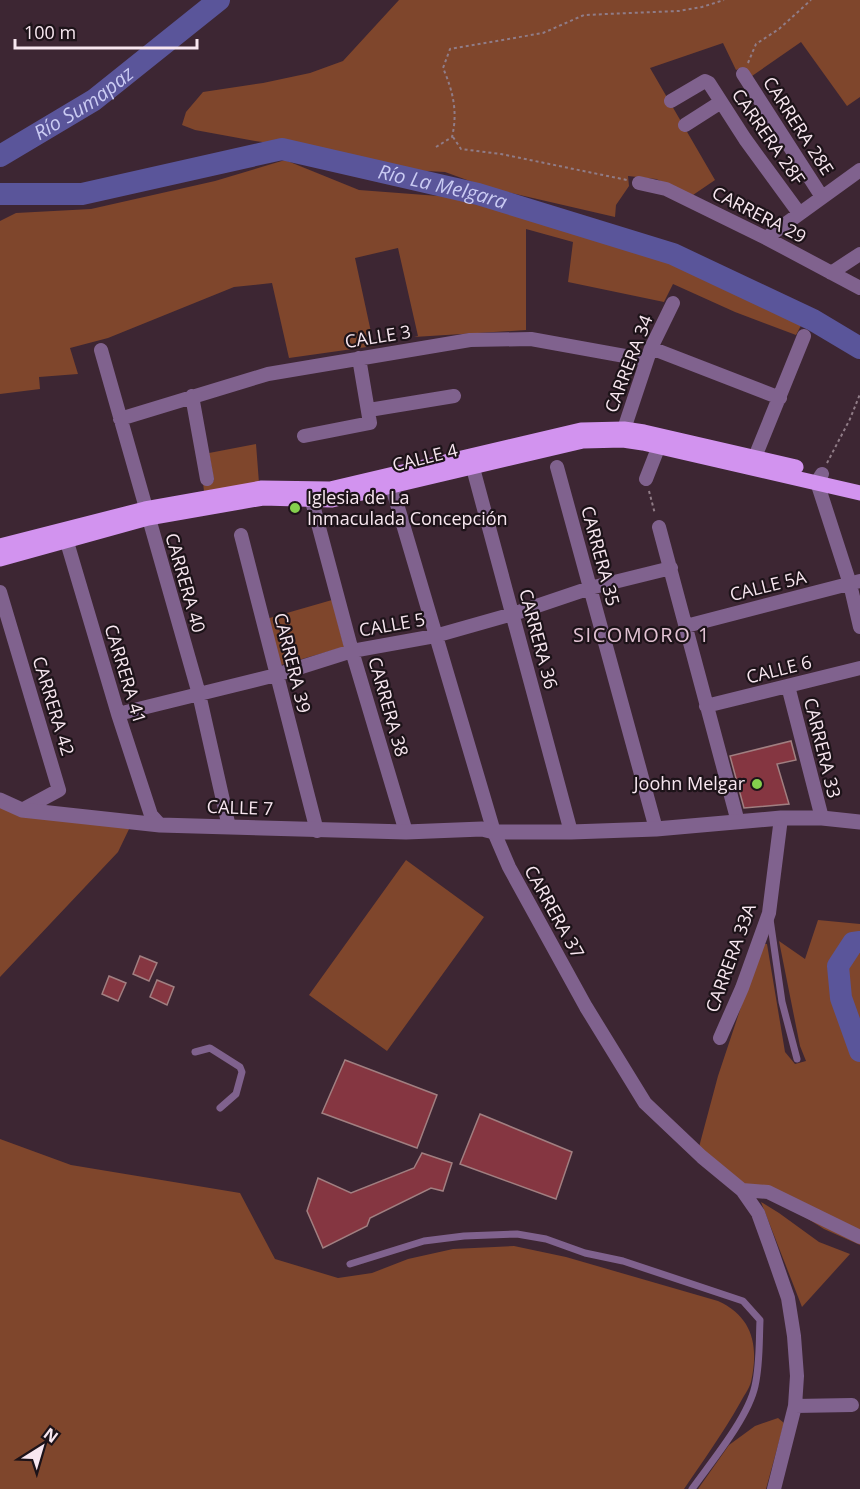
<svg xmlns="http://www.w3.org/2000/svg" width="860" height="1489" font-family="'Open Sans',sans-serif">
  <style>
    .green { fill: #7f462c }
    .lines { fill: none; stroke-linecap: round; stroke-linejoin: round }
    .river { stroke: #5a559a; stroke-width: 22 }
    .building { fill: #853641; stroke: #a17f81; stroke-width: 1.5 }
    .path { stroke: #907c87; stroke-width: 2; stroke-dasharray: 3 3; stroke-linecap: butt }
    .service { stroke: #80628e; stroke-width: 7 }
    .minor { stroke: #80628e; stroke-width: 14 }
    .tertiary { stroke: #80628e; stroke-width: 15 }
    .primary { stroke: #d293ef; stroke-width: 15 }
    .poi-dot { fill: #84cf4d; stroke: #1d1319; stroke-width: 2 }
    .labels { text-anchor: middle; stroke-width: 4.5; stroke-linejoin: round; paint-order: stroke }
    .street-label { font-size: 18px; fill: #f8e7f0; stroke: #1d1319 }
    .poi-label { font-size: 18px; fill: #f8e7f0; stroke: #1d1319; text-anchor: start }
    .water-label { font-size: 20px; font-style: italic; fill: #cacbf3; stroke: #1d1319 }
    .neighbourhood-label { font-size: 20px; letter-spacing: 1.5px; fill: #e2c2d3; stroke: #1d1319 }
  </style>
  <rect width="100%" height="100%" fill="#3d2633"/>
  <path class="green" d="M399 0H860V97L847 106 801 42 752 76 743 67 736 70 723 43 650 68 715 180 693 195 656 179 628 176 629 186 616 205 615 217 489 188 445 172 408 170 350 154 255 141 195 130 182 125 186 112 203 92 263 83 310 73 343 61Z
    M285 160 359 190 465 198 667 256 804 320 796 335 735 312 673 284 664 302 568 282 573 242 526 229V330L414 337 418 336 398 248 355 258 374 346 289 358 272 283 234 287 108 338 70 348 78 374 39 377 40 389 0 394V221L16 213 91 209 215 181Z
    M256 444 259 483 204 491 203 483 214 481 209 453Z
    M332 600 344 647 281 665 266 619Z
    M0 806 130 827 118 852 0 977Z
    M406 860 484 917 387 1051 309 995Z
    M818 920 860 924V1245L824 1229 781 1202 742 1185 699 1147 718 1076 762 944H767L785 1052 795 1064 806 1061 800 1046 779 941 805 959Z
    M0 1139 71 1165 240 1193 275 1259 338 1278 372 1273 408 1259 453 1249 514 1246 566 1257 718 1301C753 1317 759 1346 751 1382 749 1389 743 1397 740 1403 723 1433 703 1461 684 1489H0Z
    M761 1202 779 1213 819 1242 850 1254 802 1307Z
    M778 1418 784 1423 766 1489H698L729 1445 755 1426Z"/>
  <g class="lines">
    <g class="river">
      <path id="s1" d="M0 156 94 100 219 0"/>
      <path id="s2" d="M0 194H82L282 149 478 194 673 254 813 320 860 348"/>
      <path d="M860 942 853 943 838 966 841 998 860 1051"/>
    </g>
  </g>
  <path class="building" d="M791 741 796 760 777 764 789 804 744 808 730 756Z
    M140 956 157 963 149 981 133 974Z
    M109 976 126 983 118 1001 102 994Z
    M157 980 174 987 167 1005 150 997Z
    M345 1060 437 1095 417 1148 322 1113Z
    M480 1114 572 1152 556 1199 460 1164Z
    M422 1153 452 1163 443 1191 431 1188 370 1218 367 1226 323 1248 307 1211 318 1178 351 1193 414 1168Z"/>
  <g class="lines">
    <path class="path" d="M748 63 756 44 779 29 811 0
      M453 137 461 149 501 154 627 180
      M436 147 452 137C458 112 453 91 443 68L450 49 543 33 584 15 679 11 702 7 724 0
      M827 463 850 419 860 394
      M649 491 655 514"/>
    <path class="service" d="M770 919 782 1002 797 1059
      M195 1052 210 1048 240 1067 242 1072 236 1094 220 1108
      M350 1264 424 1241 464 1236 517 1234 546 1239 585 1253 623 1261 743 1301 760 1320C759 1342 760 1364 755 1386 748 1418 712 1461 692 1489"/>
    <path class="minor" d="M743 74 822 197
      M671 101 705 81 709 83 745 139 799 213
      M685 125 721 102
      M639 183 666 189 766 238 860 288
      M766 238 860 170
      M831 273 860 254
      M651 348 780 398
      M101 350 199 694 229 827
      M192 396 207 479
      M369 410 454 396
      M120 419 268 374 470 340 531 339 647 360
      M304 436 370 423 359 358
      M623 438 624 429 651 348 673 303
      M470 457 571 832
      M755 457 804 336
      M557 467 656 829
      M822 474 817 482 850 584 860 627
      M389 477 494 832 509 867 586 1007 645 1103 702 1157 742 1190 768 1192 860 1237
      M646 479 662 438
      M309 490 352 651 406 832
      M659 527 738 822
      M64 532 118 714 151 815 160 825
      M241 535 317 831
      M0 592 59 790 22 810
      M686 626 860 581
      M788 686 822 818
      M706 706 860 668
      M118 714 276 675 352 651 435 636 513 614 590 588 671 568
      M720 1038 742 988 769 913 781 818
      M742 1190 758 1213 771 1249 788 1298 794 1336 797 1376 795 1406 774 1489
      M795 1406 852 1405"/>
    <path class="tertiary" d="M0 800 22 810 160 825 406 832 482 829 494 832H571L656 829 781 818H822L860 822"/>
    <path class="primary" d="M0 546 145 509 262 488 330 489 581 430 624 429 644 432 796 467
      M0 559 148 518 263 498 332 500 583 441 623 440 643 443 860 493"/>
  </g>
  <g class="poi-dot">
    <circle cx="295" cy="508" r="6"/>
    <circle cx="757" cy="784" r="6"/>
  </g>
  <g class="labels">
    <g class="street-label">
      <text transform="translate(798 126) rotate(57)" y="6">CARRERA 28E</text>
      <text transform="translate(768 137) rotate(55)" y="6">CARRERA 28F</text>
      <text transform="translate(759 215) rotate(27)" y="6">CARRERA 29</text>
      <text transform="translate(378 337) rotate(-9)" y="6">CALLE 3</text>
      <text transform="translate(629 364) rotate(-69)" y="6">CARRERA 34</text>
      <text transform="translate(425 458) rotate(-14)" y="6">CALLE 4</text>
      <text transform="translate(600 556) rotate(75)" y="6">CARRERA 35</text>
      <text transform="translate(185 583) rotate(74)" y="6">CARRERA 40</text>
      <text transform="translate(768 586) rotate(-14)" y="6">CALLE 5A</text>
      <text transform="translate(392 625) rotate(-10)" y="6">CALLE 5</text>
      <text transform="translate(538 639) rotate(75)" y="6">CARRERA 36</text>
      <text transform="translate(292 663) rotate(76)" y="6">CARRERA 39</text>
      <text transform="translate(779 670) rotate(-14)" y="6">CALLE 6</text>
      <text transform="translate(125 674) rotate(73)" y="6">CARRERA 41</text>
      <text transform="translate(53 706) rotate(73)" y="6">CARRERA 42</text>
      <text transform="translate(388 707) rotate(74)" y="6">CARRERA 38</text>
      <text transform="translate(822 748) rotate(76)" y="6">CARRERA 33</text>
      <text transform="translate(240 808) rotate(2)" y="6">CALLE 7</text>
      <text transform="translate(554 912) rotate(61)" y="6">CARRERA 37</text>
      <text transform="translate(731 958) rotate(-70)" y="6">CARRERA 33A</text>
    </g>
    <g class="poi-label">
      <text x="307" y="504">Iglesia de La<tspan x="307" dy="21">Inmaculada Concepción</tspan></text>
      <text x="745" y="790" text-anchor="end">Joohn Melgar</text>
    </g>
    <g class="water-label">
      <text dy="7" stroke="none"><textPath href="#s1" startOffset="99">Río Sumapaz</textPath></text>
      <text dy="7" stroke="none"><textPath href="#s2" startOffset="452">Río La Melgara</textPath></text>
    </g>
    <g class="neighbourhood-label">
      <text x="642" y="642">SICOMORO 1</text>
    </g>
  </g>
  <g transform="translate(42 1447) rotate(37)" stroke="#1d1319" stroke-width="4.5" paint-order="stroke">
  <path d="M0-4.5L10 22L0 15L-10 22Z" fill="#f8e7f0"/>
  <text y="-9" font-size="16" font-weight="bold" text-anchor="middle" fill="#f8e7f0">N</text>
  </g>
  <path d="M15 39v9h182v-9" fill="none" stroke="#f8e7f0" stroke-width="3"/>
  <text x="24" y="39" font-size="18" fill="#f8e7f0" stroke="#1d1319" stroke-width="4.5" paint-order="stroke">100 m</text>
</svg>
